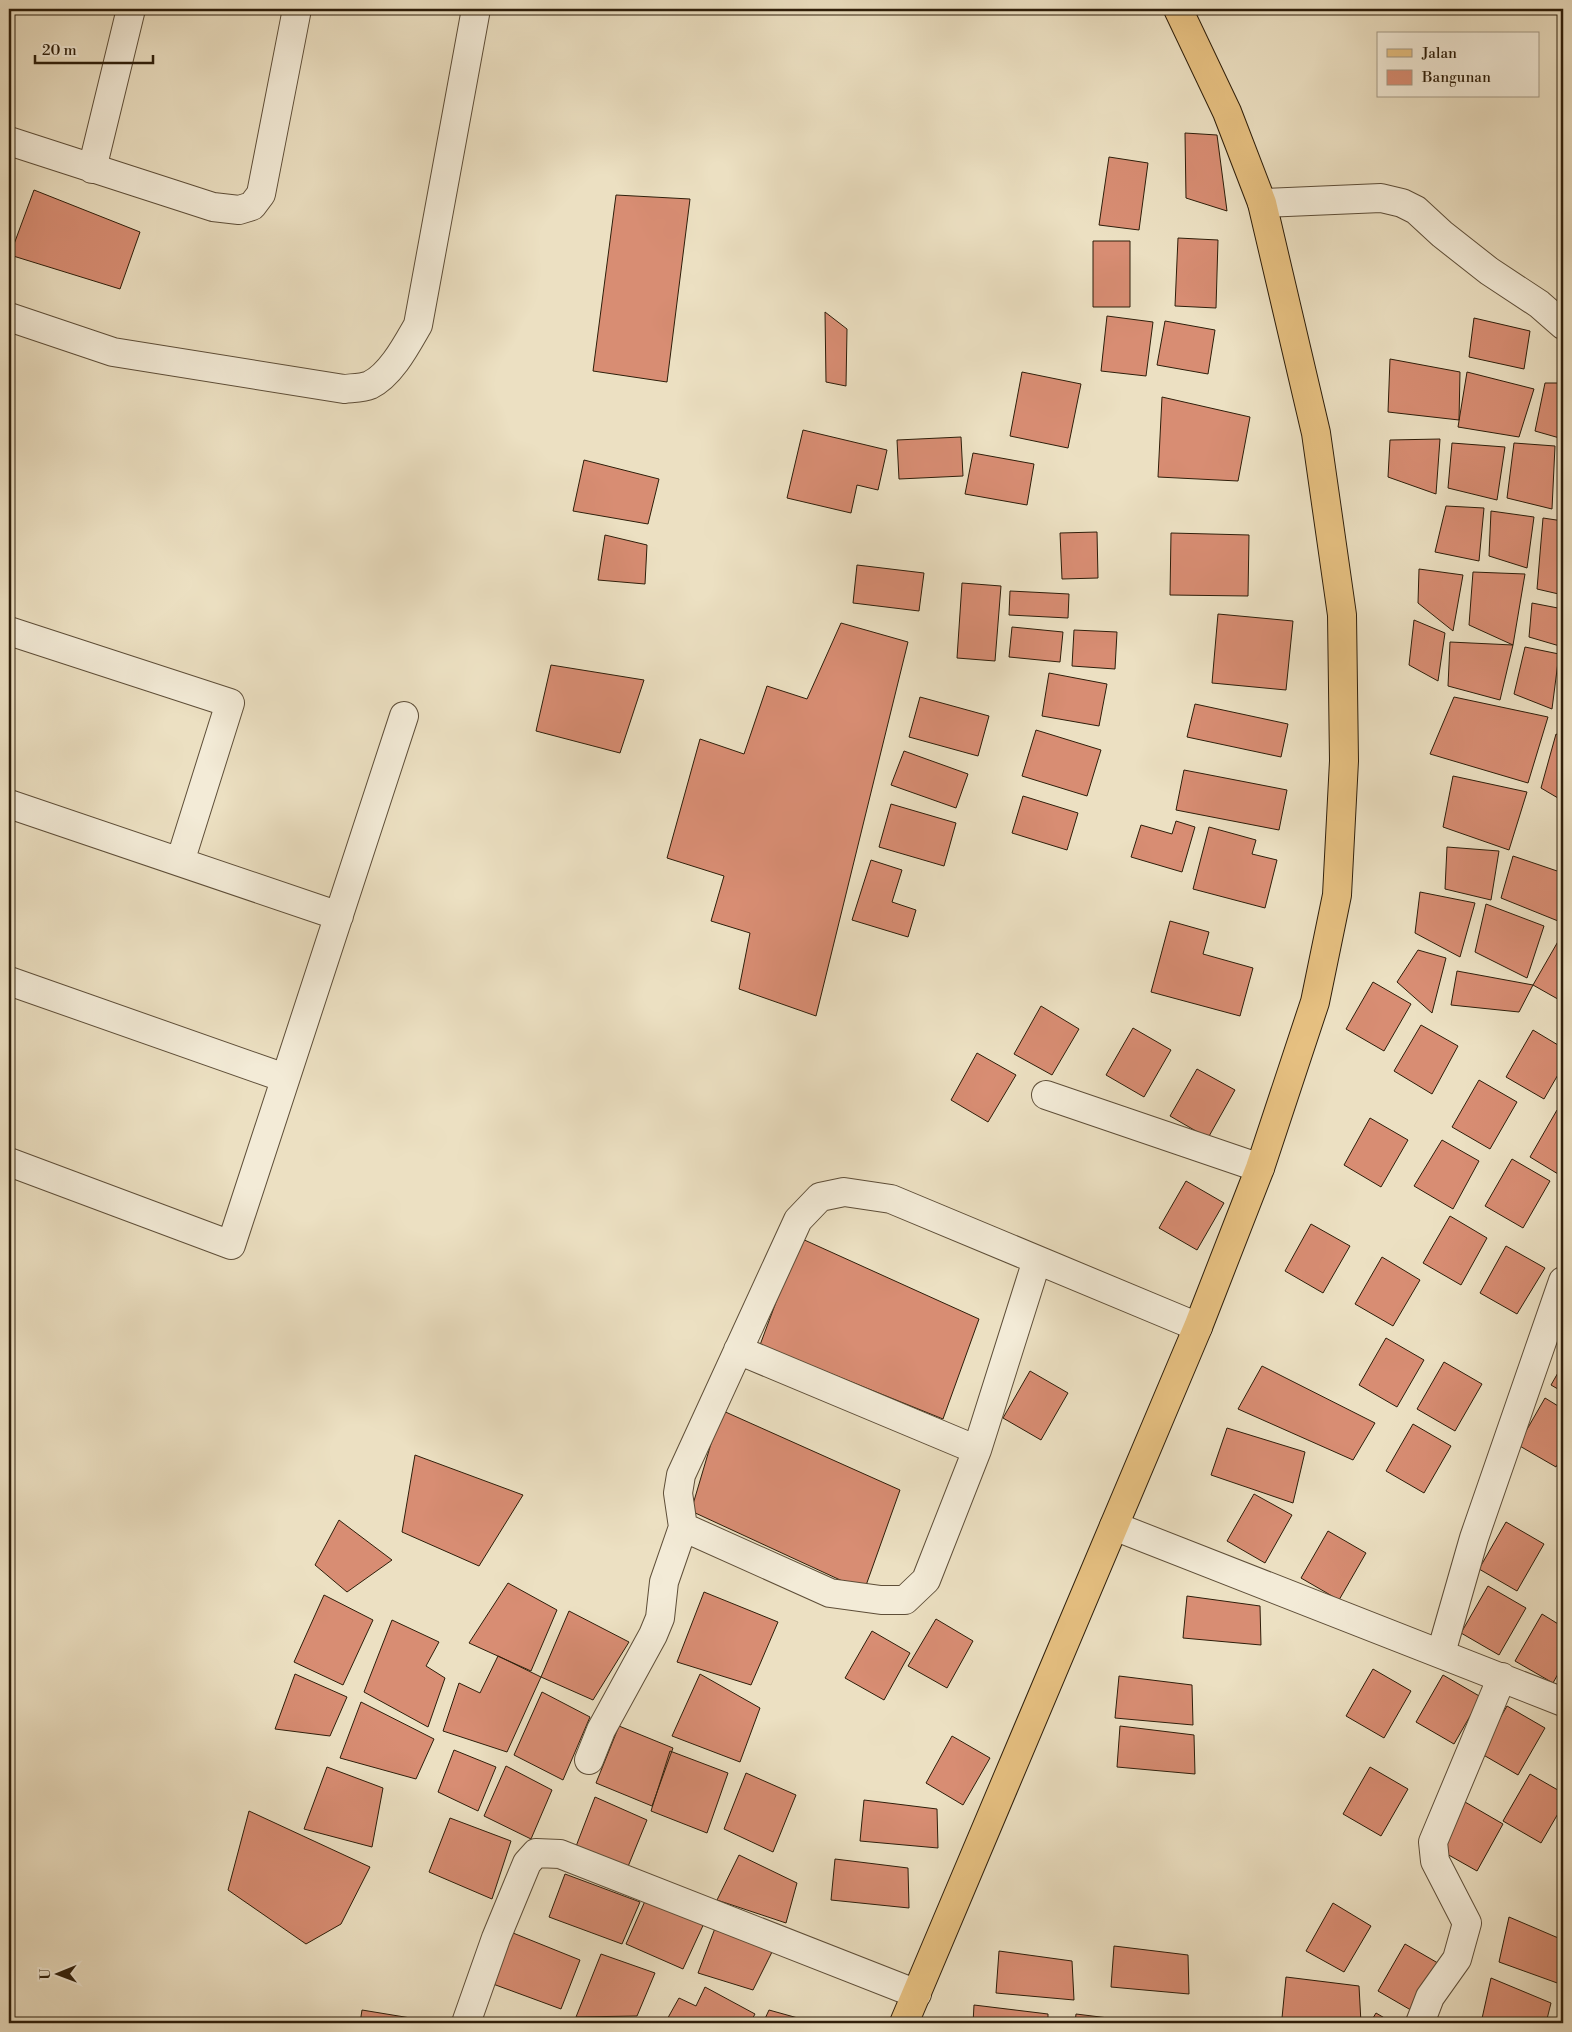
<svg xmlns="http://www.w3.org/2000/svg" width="1572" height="2032" font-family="'Libre Bodoni',serif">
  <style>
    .building { fill: #d88d73; stroke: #2e1e0a }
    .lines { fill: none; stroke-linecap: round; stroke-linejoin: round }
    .minor-casing { stroke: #5e4e38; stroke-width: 30 }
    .primary-casing { stroke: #2e1e0a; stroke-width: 30 }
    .minor { stroke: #f3ebd7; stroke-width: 28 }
    .primary { stroke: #e6c081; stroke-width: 28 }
  </style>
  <rect width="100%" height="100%" fill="#ece0c2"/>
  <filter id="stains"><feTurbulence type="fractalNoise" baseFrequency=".004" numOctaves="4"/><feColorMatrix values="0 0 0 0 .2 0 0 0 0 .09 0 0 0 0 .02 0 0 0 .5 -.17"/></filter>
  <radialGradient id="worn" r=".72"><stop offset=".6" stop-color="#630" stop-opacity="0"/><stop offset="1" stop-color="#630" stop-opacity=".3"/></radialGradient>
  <path class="building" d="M1185 133 1217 135 1227 211 1186 198Z
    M1109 157 1148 163 1139 230 1099 225Z
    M34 190 140 232 120 289 10 255Z
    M616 195 690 199 667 382 593 371Z
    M1178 238 1218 240 1216 308 1175 306Z
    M1093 241H1130V307H1093Z
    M825 312 847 329 846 386 826 382Z
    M1107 316 1153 322 1146 376 1101 371Z
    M1474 318 1530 331 1524 369 1469 357Z
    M1165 321 1215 330 1208 374 1157 365Z
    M1390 359 1460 372 1459 420 1388 412Z
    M1022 372 1081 384 1068 448 1010 436Z
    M1467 372 1534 389 1519 437 1458 427Z
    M1545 383H1563V439L1535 431Z
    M1162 397 1250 417 1238 481 1158 477Z
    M803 430 887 450 878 490 857 485 851 513 787 498Z
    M961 437 963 476 899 479 897 440Z
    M1440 439 1436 494 1388 477 1390 440Z
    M1452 443 1505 447 1497 500 1448 488Z
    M1514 443 1555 446 1552 509 1507 498Z
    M973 453 1034 464 1027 505 965 494Z
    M584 460 659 479 648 524 573 511Z
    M1446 506 1484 508 1479 561 1435 552Z
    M1491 511 1534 517 1527 568 1489 556Z
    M1543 518 1563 521V595L1537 589Z
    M1097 532 1098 578 1062 579 1060 533Z
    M1171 533 1249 535 1248 596 1170 595Z
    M605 535 647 545 645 584 598 580Z
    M857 565 924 573 919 611 853 603Z
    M1419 569 1463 575 1453 631 1418 603Z
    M1473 572 1525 574 1513 645 1469 625Z
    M962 583 1001 586 995 661 957 658Z
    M1010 591 1069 594 1068 618 1009 615Z
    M1532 603 1563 609V647L1529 637Z
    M1218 614 1293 621 1286 690 1212 683Z
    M1414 620 1445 633 1438 681 1409 665Z
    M841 623 908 642 816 1016 739 989 750 933 711 921 724 876 667 858 700 739 744 754 767 686 807 699Z
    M1012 627 1063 632 1060 662 1009 657Z
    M1074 630 1117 632 1115 669 1072 666Z
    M1450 642 1513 645 1500 700 1448 686Z
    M1525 647 1559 654 1552 709 1514 694Z
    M551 665 644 680 620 753 536 731Z
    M1049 673 1107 684 1099 726 1042 716Z
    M920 697 989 716 978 756 909 737Z
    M1454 697 1548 717 1528 783 1430 754Z
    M1195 704 1288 724 1281 757 1187 737Z
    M1036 730 1101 750 1087 796 1022 776Z
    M1556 734 1563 737V801L1541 788Z
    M904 751 968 774 956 808 891 785Z
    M1184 770 1287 790 1279 830 1176 810Z
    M1453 776 1527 792 1509 850 1443 827Z
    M1023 796 1078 813 1067 850 1012 833Z
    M891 804 956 823 944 866 879 847Z
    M1176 821 1195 827 1182 872 1131 857 1141 825 1172 834Z
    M1209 827 1256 840 1252 854 1277 860 1265 908 1193 889Z
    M1447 847 1499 851 1491 900 1445 889Z
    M1513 856 1563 873V923L1501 898Z
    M871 860 902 870 892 902 916 910 908 937 852 920Z
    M1420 892 1475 903 1460 957 1415 933Z
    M1486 904 1544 926 1527 978 1475 952Z
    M1170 921 1209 932 1203 954 1253 968 1240 1016 1151 992Z
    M1560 938 1563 940V1002L1533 985Z
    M1418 950 1446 958 1432 1013 1397 982Z
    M1457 971 1533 985 1519 1012 1451 1005Z
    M1373 982 1411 1004 1384 1051 1346 1029Z
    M1041 1006 1079 1029 1052 1075 1014 1054Z
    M1421 1025 1458 1046 1432 1094 1394 1071Z
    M1133 1028 1171 1050 1144 1097 1106 1075Z
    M1533 1030 1563 1048V1066L1544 1099 1506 1077Z
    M977 1053 1016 1075 988 1122 951 1100Z
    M1197 1069 1235 1090 1208 1138 1170 1116Z
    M1479 1080 1517 1102 1490 1149 1452 1127Z
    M1557 1110 1563 1114V1177L1530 1157Z
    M1370 1118 1408 1140 1381 1187 1344 1165Z
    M1442 1140 1479 1161 1453 1209 1414 1186Z
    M1512 1159 1550 1181 1523 1228 1485 1206Z
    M1186 1181 1224 1203 1197 1250 1159 1228Z
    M1450 1216 1487 1238 1461 1285 1423 1263Z
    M1311 1224 1350 1246 1323 1293 1285 1271Z
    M800 1238 979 1319 943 1419 760 1345Z
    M1506 1246 1545 1268 1517 1314 1480 1293Z
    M1382 1257 1420 1280 1393 1326 1355 1304Z
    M1386 1338 1424 1360 1397 1407 1359 1385Z
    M1444 1362 1482 1384 1455 1431 1417 1409Z
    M1563 1364V1392L1551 1385Z
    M1262 1366 1375 1423 1353 1460 1238 1409Z
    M1030 1371 1068 1393 1041 1440 1003 1418Z
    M1545 1398 1563 1409V1454L1556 1467 1518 1445Z
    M721 1410 900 1490 864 1591 691 1511Z
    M1413 1424 1451 1446 1424 1493 1386 1471Z
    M1227 1428 1305 1452 1293 1503 1211 1475Z
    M415 1455 523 1495 479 1566 402 1532Z
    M1254 1494 1292 1515 1265 1563 1227 1541Z
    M339 1520 392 1560 347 1592 315 1565Z
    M1506 1522 1544 1544 1517 1591 1479 1569Z
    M1328 1531 1366 1553 1339 1600 1301 1578Z
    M508 1583 557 1610 531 1671 469 1643Z
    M1488 1586 1526 1608 1499 1655 1461 1633Z
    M704 1592 778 1622 751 1685 677 1662Z
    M324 1595 373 1620 343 1685 294 1662Z
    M1187 1596 1260 1606 1261 1645 1183 1638Z
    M569 1611 629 1642 593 1700 541 1677Z
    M1542 1614 1563 1627V1665L1553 1683 1515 1661Z
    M936 1619 973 1641 947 1688 908 1666Z
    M392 1620 439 1642 426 1666 445 1678 428 1727 364 1692Z
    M872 1631 910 1653 884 1700 845 1678Z
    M498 1656 541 1677 507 1752 443 1731 459 1683 480 1693Z
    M1373 1669 1411 1691 1384 1738 1346 1716Z
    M295 1674 347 1697 330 1736 275 1729Z
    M700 1674 760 1708 740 1762 672 1736Z
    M1443 1675 1481 1697 1454 1744 1416 1722Z
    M1119 1676 1192 1685 1193 1725 1115 1718Z
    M542 1692 590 1717 563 1780 514 1755Z
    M361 1702 434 1739 416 1779 340 1758Z
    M1507 1706 1545 1728 1518 1775 1480 1753Z
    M619 1726 673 1748 652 1806 596 1783Z
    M1120 1726 1194 1735 1195 1774 1117 1767Z
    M952 1736 990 1758 963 1805 926 1783Z
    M454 1750 496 1767 478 1811 438 1792Z
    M670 1751 728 1773 707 1833 651 1811Z
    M506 1766 552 1790 531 1839 484 1816Z
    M327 1767 383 1788 372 1847 304 1829Z
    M1370 1767 1408 1789 1381 1836 1343 1814Z
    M746 1773 796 1795 773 1852 724 1829Z
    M1530 1774 1563 1793V1805L1541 1843 1503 1821Z
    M595 1797 647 1820 627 1869 575 1849Z
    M864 1800 937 1809 938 1848 860 1841Z
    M1465 1802 1503 1824 1477 1871 1438 1849Z
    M249 1811 370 1867 341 1924 306 1944 228 1890Z
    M450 1818 511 1841 492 1899 429 1872Z
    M739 1855 797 1883 786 1923 717 1900Z
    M835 1859 908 1868 909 1908 831 1900Z
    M565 1874 640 1902 622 1944 549 1917Z
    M649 1892 706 1919 683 1969 626 1944Z
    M1333 1903 1371 1926 1344 1972 1306 1951Z
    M1509 1917 1563 1940V1970L1560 1984 1499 1962Z
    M717 1923 776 1944 753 1990 698 1973Z
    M513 1933 580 1960 561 2009 493 1984Z
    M1405 1944 1443 1966 1416 2013 1378 1991Z
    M1114 1946 1188 1955 1189 1994 1111 1987Z
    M999 1951 1072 1961 1074 2000 996 1993Z
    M601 1954 655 1973 637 2016 576 2017Z
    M1286 1977 1359 1986 1361 2023 1282 2018Z
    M1491 1978 1551 2003 1546 2023H1481Z
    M705 1987 755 2014 750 2023H665L679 1998 696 2006Z
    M974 2005 1048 2014V2023H973Z
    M362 2010 441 2023H360Z
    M769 2010 805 2020 804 2023H763Z
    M1376 2013 1393 2023H1370Z
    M1076 2014 1149 2023H1075Z"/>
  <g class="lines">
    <defs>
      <path id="minor" d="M9 141 213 207 239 210 252 206 261 194 297 9
        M92 169 131 9
        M1262 203 1381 198 1402 203 1416 210 1442 234 1489 271 1539 304 1563 325
        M9 317 113 352 344 389C352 388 363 388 370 385 391 375 407 344 418 325L476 9
        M9 631 230 703 180 862
        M9 804 339 916
        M9 981 285 1078
        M1046 1095 1260 1168
        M9 1162 231 1245 404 716
        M738 1350 977 1450 926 1580 905 1600H881L830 1593 683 1527 678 1493 681 1475 798 1220 820 1197 844 1192 891 1199 1198 1327
        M977 1450 1037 1260
        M1114 1526 1563 1702
        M1441 1653 1474 1538 1563 1281
        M589 1760 601 1730 653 1635 660 1618 664 1582 683 1527
        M466 2023 496 1938 527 1863 536 1853 560 1854 917 1994
        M1420 2023 1430 1997 1457 1959 1467 1923 1435 1861 1433 1842 1502 1677"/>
      <path id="primary" d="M904 2023 1198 1327 1260 1168 1315 1002 1337 895 1344 761 1342 615 1316 433 1262 203 1227 112 1178 9"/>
    </defs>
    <use href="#minor" class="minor-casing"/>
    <use href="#primary" class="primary-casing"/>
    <use href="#minor" class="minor"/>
    <use href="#primary" class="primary"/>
  </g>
  <rect width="1572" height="2032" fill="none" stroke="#ece0c2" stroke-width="30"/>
  <rect x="10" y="10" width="1552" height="2012" fill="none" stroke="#2e1e0a" stroke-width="2.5"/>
  <rect x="15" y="15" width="1542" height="2002" fill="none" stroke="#2e1e0a"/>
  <rect x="1377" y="32" width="162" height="65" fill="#f3ebd7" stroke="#a49985"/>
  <rect x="1387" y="49" width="25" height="8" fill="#e6c081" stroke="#a49985"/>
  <text x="1422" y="58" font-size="15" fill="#2e1e0a">Jalan</text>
  <rect x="1387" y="70" width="25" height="15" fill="#d88d73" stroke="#a49985"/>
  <text x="1422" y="82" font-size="15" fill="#2e1e0a">Bangunan</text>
  <g transform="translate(58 1974) rotate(269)" stroke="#f3ebd7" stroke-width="4" paint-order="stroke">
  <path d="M0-4L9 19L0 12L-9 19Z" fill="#2e1e0a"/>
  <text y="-8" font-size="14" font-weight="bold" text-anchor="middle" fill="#2e1e0a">U</text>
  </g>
  <path d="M35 55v8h118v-8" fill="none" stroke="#2e1e0a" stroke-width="2.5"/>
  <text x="42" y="55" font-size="15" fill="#2e1e0a" stroke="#f3ebd7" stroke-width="4" paint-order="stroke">20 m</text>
  <rect width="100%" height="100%" filter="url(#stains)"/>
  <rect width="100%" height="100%" fill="url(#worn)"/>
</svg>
